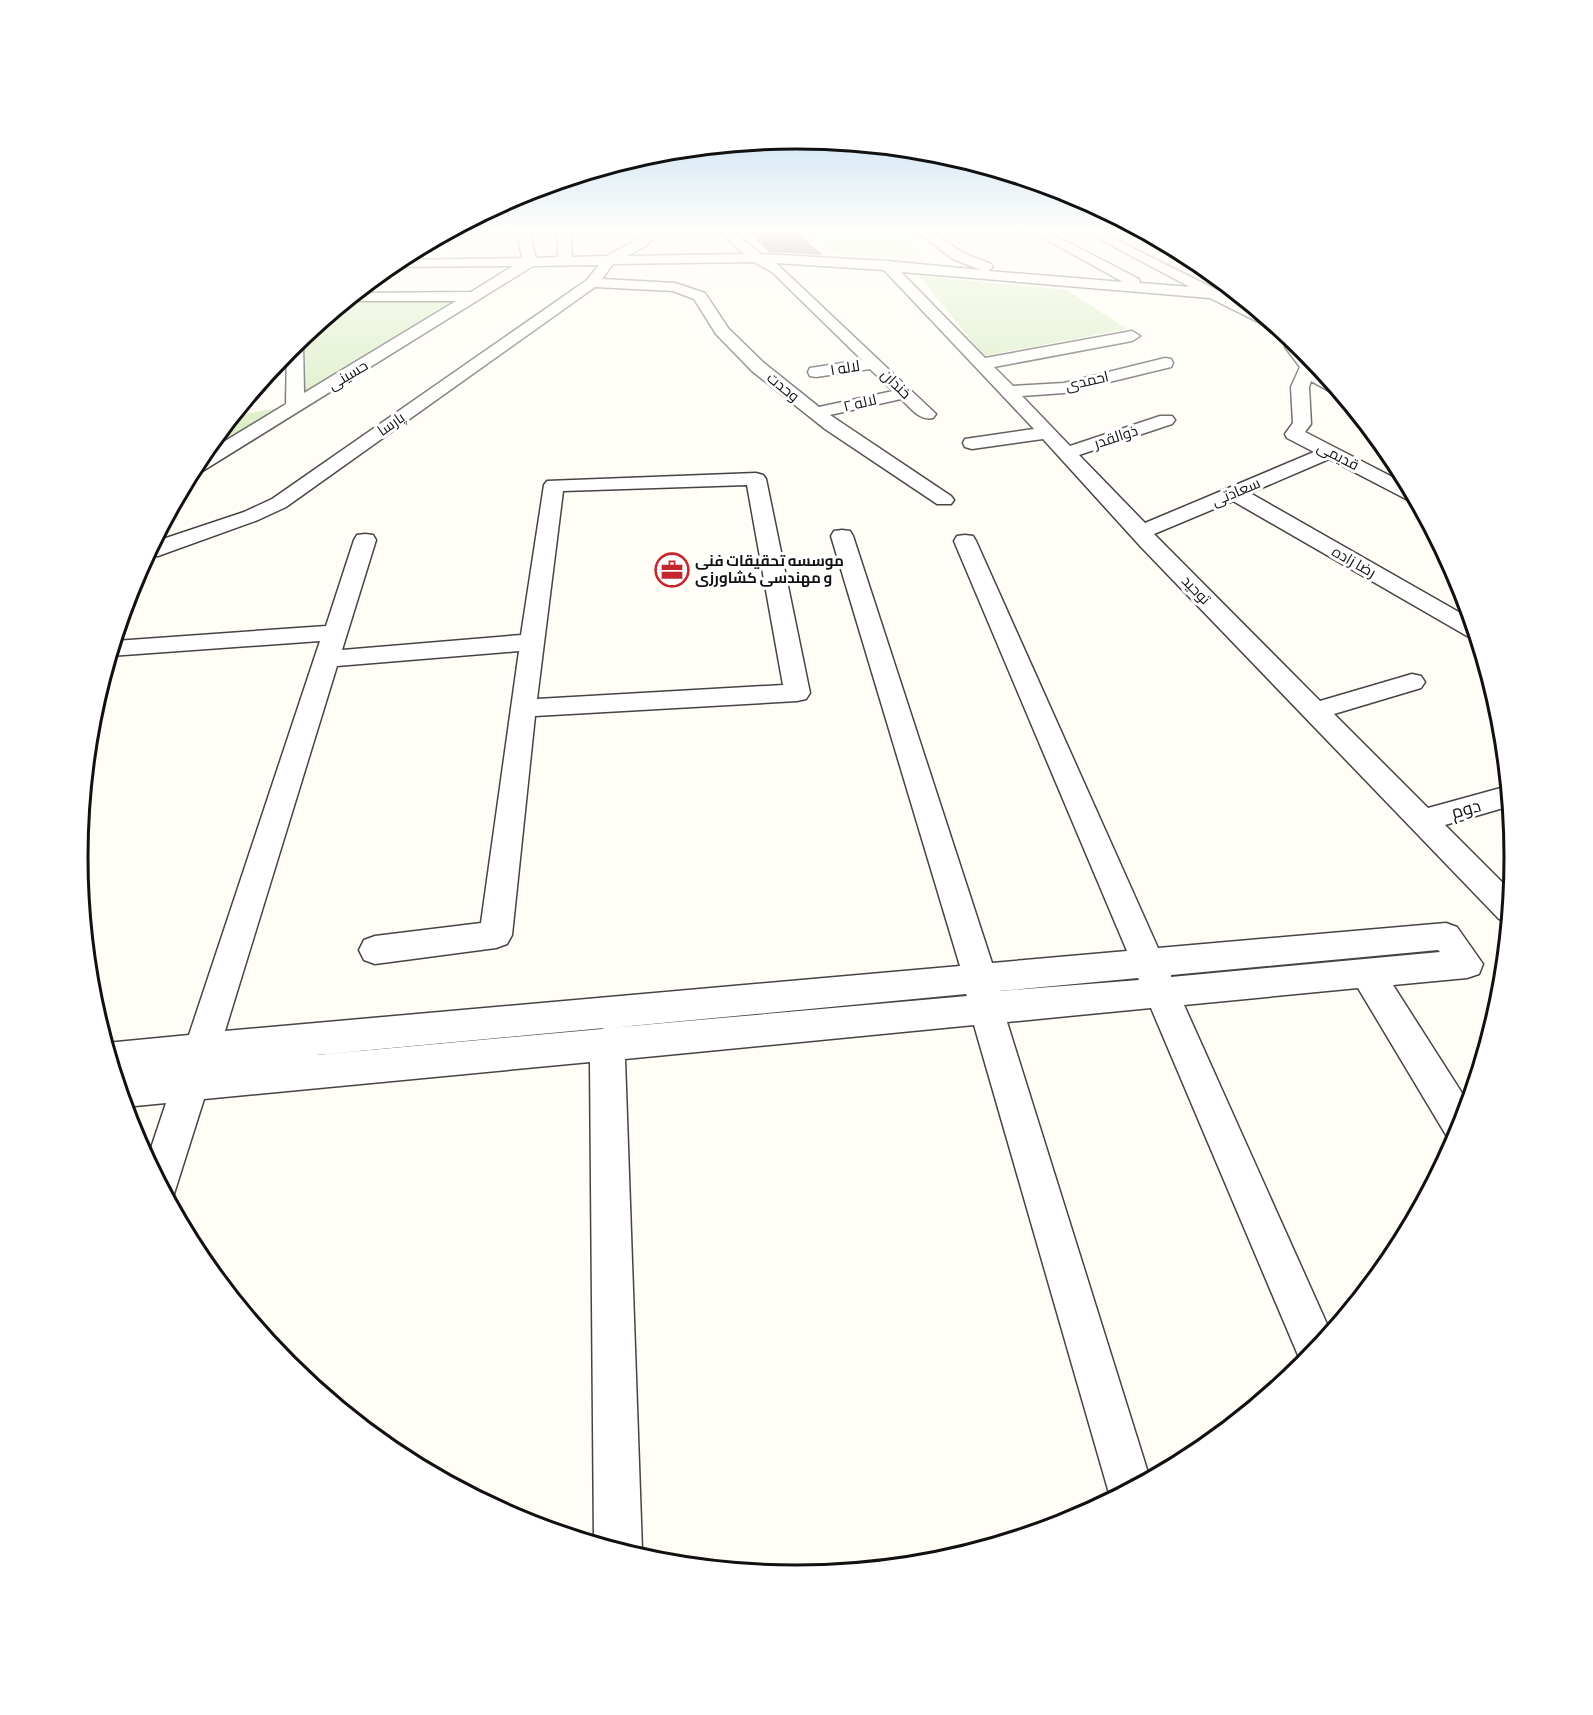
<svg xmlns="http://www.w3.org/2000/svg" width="1593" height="1715" font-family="Bitter,Cairo,serif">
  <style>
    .green { fill: #d5ebbd }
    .building { fill: #5a524d }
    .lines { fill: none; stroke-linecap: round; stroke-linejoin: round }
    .minor-casing { stroke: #444; stroke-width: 3 }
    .minor { fill: #fff; fill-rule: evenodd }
    .labels { text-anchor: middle; stroke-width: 6; stroke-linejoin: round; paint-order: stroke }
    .far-street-label { font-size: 15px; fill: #111; stroke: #fff }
    .far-poi-label { font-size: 15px; font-weight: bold; fill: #111; stroke: #fff; text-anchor: start }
    .street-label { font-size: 18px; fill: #111; stroke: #fff }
    .rim { fill: none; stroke: #111; stroke-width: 3 }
  </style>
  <rect width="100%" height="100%" fill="#fffdf5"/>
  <path class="green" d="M813 232H895L919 248 920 254C911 258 849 257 839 253 830 250 820 238 813 232Z
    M919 276 1067 290 1127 329 984 356Z
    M350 299H463L302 398V338Z
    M288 406 197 463 234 416Z"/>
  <path class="building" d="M749 232H796L823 255 769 252Z"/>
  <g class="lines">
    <defs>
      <path id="minor" d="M517 232H529L536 258 558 257V232H570L572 257 607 256 637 239 643 232H655L656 234 647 245 627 256 744 254 720 232H733L761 254 887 261 981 270 953 259 918 232H932L963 253 991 264 993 267 988 271 1123 282 1033 232H1048L1139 279 1140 283 1190 287 1086 232H1101L1217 290 1233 291 1244 299 1238 300 1255 309 1278 327H1268L1210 298 901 272 985 358 1132 331 1140 336 1132 341 994 367 1013 386 1064 383 1165 358 1171 359 1173 363 1171 367 1064 393 1022 396 1070 446 1160 416H1172L1175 420 1172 424 1079 455 1145 523 1314 452 1287 438 1285 434 1293 423 1291 387 1300 367 1285 347 1295 341 1304 349 1316 367 1315 370 1326 376 1339 391H1329L1311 381 1309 387 1311 424 1305 432 1408 485 1416 500 1406 499 1329 459 1250 493 1471 619 1477 638 1467 636 1233 501 1154 534 1320 701 1412 674 1421 676 1425 682 1421 688 1334 714 1428 808 1508 786 1510 806 1445 825 1512 892 1509 922 1499 919 1141 547 1043 439 972 449 965 447 963 443 965 439 1034 429 884 270 776 263 936 414 933 418C919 421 911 408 901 399L830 415 951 496 954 500 951 504H937L825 429 752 371 716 334 694 299 673 291 595 287 286 507 258 520 158 556 147 557 154 542 244 512 272 499 587 280 599 265 533 266 201 472 191 473 202 455 286 404 287 351 300 340 303 344 304 393 456 301H347L357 293 471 292 513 266 389 267 398 260 522 258ZM754 262 772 272 862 360 810 368 808 372 810 376 816 377 870 369 893 391 819 407 764 363 728 328 705 293 675 283 602 279 613 264Z
        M756 473 763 475 766 479 810 693 806 699 797 701 535 716 512 935 507 944 496 948 375 964 364 960 359 950 364 940 375 936 481 923 519 651 337 666 225 1031 960 966 831 536 834 531 842 530 850 531 853 536 992 963 1127 951 954 541 957 536 965 535 973 536 976 541 1158 948 1446 923 1457 927 1483 964 1479 974 1467 978 1393 985 1469 1104 1455 1142 1449 1140 1358 988 1184 1005 1331 1333 1303 1367 1151 1008 1007 1022 1150 1479 1111 1500 974 1025 625 1059 642 1550 639 1557 594 1543 590 1062 204 1099 173 1197 168 1199 147 1160 166 1103 125 1107 115 1075 119 1073 115 1074 106 1043 189 1035 320 641 110 656 115 641 326 626 354 540 357 535 365 534 373 535 376 540 342 650 521 635 544 485 547 481ZM747 485 783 685 537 699 563 491ZM1438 950 1440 952 1171 977V975ZM1138 978 1139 980 999 991ZM966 994 967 996 609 1028ZM604 1028 602 1029 316 1055Z"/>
    </defs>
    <use href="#minor" class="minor-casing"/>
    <use href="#minor" class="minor"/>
  </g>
  <linearGradient id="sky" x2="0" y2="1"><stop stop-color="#95c6ee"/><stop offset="0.49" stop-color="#fffefa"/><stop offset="1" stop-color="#fffefa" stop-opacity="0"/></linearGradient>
  <rect width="1593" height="472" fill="url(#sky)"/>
  <defs>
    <symbol id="office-ring" viewBox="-11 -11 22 22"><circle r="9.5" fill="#fff" stroke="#c4262e" stroke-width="1.5"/><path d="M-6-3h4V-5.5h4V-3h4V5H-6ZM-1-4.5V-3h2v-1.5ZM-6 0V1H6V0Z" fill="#c4262e"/></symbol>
  </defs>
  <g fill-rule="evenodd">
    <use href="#office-ring" x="653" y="551" width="38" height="38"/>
  </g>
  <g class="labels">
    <g class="far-street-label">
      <text transform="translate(845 368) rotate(-9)" y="5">لاله ۱</text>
      <text transform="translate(348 375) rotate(-31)" y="5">حسینی</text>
      <text transform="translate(1087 381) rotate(-13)" y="5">احمدی</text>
      <text transform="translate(896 384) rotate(44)" y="5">خندان</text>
      <text transform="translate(783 387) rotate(39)" y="5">وحدت</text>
      <text transform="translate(860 403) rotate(-13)" y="5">لاله ۲</text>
      <text transform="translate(391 424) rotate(-35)" y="5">پارسا</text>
      <text transform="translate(1116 437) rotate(-18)" y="5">ذوالقدر</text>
      <text transform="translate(1338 456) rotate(27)" y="5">قدیمی</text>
      <text transform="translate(1236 492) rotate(-23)" y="5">سعادتی</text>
      <text transform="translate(1354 562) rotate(30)" y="5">رضا زاده</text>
      <text transform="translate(1196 590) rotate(46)" y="5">توحید</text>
    </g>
    <g class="far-poi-label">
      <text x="695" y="566">موسسه تحقیقات فنی<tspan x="695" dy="17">و مهندسی کشاورزی</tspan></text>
    </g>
    <g class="street-label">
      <text transform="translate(1466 809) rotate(-16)" y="6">دوم</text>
    </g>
  </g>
  <path d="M0 0H1593V1715H0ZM88 857a708 708 0 1 1 1416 0a708 708 0 1 1-1416 0Z" fill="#fff" fill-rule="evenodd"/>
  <path class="rim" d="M88 857a708 708 0 1 1 1416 0a708 708 0 1 1-1416 0Z"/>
</svg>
